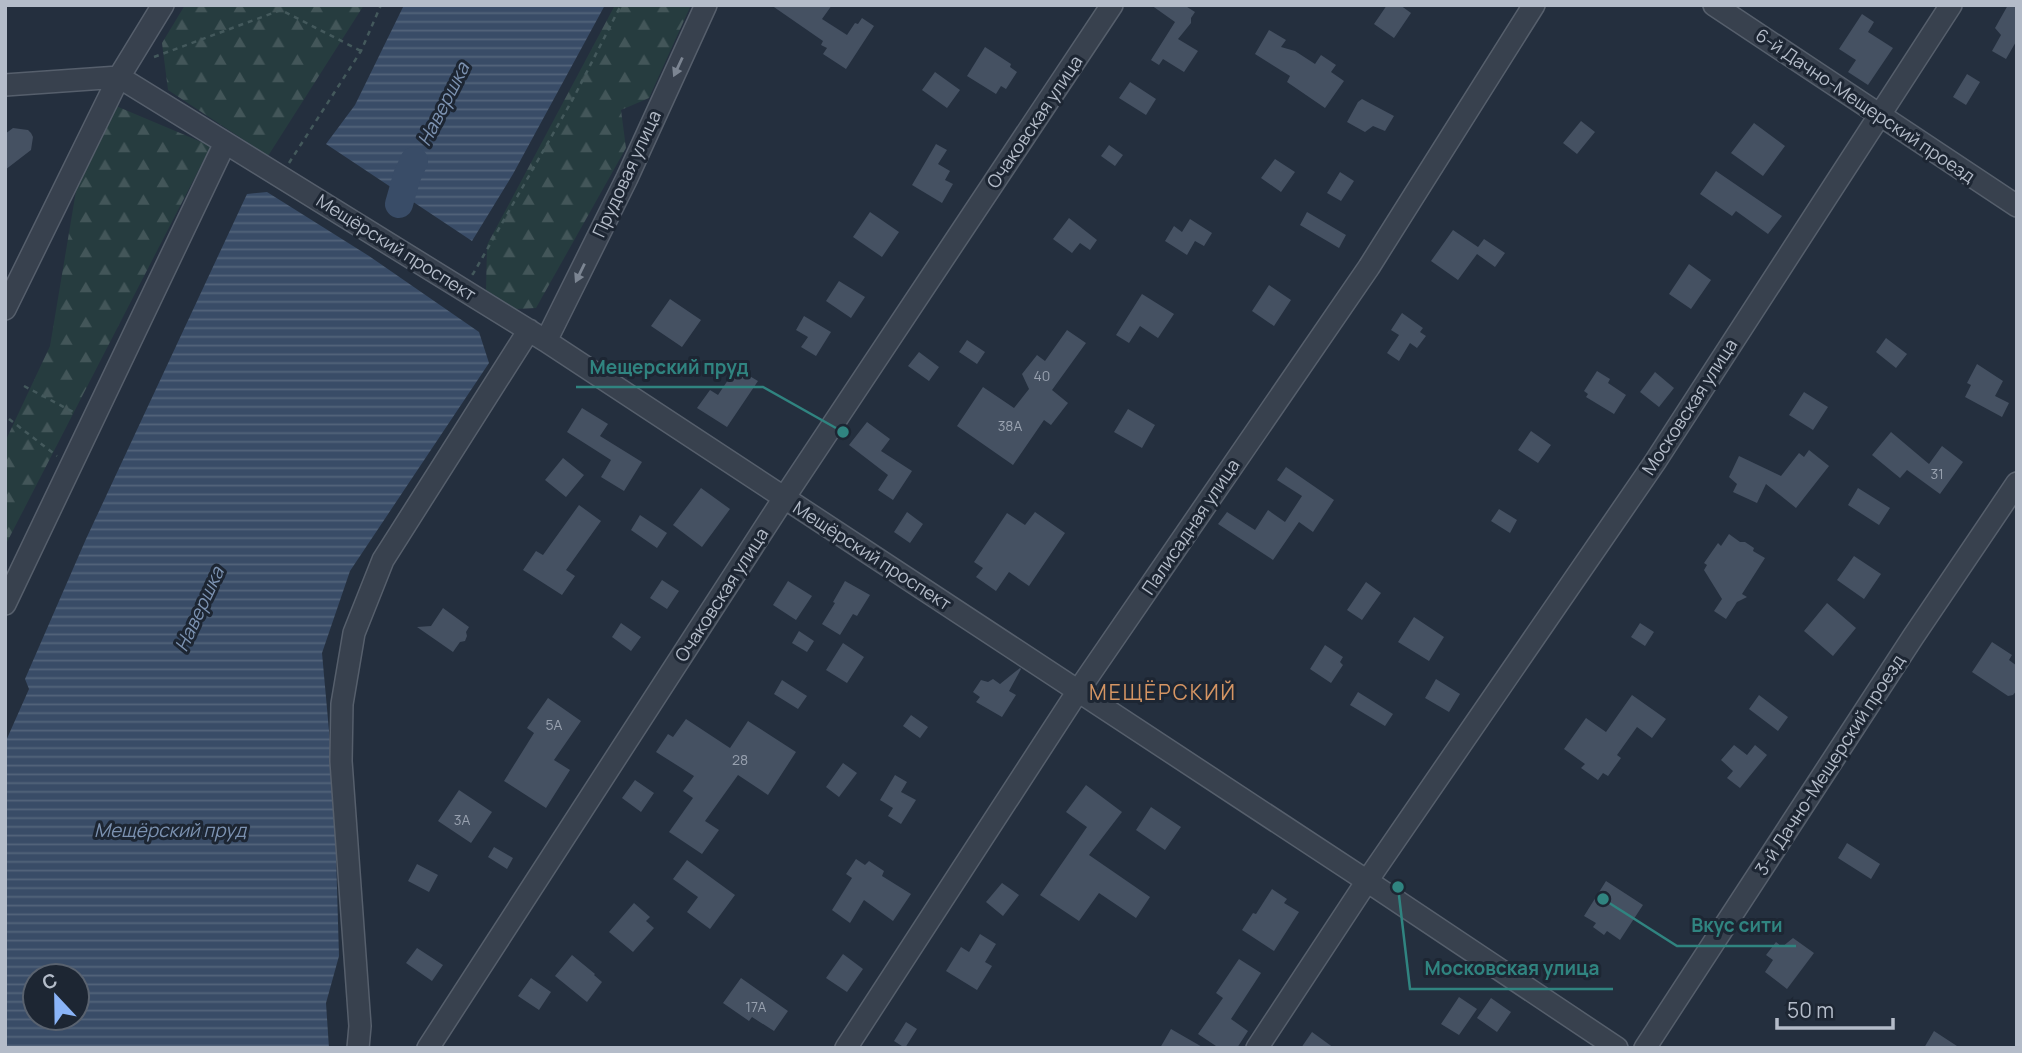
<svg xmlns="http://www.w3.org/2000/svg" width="2022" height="1053" font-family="Manrope,sans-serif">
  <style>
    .forest { fill: url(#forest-firs) }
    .water { fill: url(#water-rules); fill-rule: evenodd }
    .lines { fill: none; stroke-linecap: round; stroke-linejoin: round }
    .river { stroke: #394c67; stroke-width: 28 }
    .building { fill: #455162 }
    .minor-casing { stroke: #565f6c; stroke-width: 24 }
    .path { stroke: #44595c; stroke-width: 2.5; stroke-dasharray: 5 5; stroke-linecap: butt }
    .minor { stroke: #38414e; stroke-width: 21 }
    .oneway { fill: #7c8592 }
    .labels { text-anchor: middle; stroke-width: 6; stroke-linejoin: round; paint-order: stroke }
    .number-label { font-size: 14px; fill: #98a1af }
    .street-label { font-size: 18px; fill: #b4bcc9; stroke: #1d2633 }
    .water-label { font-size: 19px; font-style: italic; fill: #7c92b1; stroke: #1d2633 }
    .quarter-label { font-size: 21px; letter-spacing: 2px; fill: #d59563; stroke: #1d2633 }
    .leader { fill: none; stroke: #308480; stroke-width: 2.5 }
    .callout-dot { fill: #308480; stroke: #1d2633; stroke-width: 2.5 }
    .callout-label { font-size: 19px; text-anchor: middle; font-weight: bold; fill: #308480; stroke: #1d2633; stroke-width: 6; stroke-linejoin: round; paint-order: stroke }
  </style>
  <defs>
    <pattern id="forest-firs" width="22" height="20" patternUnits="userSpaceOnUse" patternTransform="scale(1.75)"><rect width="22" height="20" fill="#263c3f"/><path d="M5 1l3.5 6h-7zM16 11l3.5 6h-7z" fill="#435659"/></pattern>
    <pattern id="water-rules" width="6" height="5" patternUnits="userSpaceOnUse" patternTransform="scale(1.75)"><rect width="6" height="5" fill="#394c67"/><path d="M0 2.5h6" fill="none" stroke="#53647b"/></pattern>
  </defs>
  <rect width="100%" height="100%" fill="#242f3e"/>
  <path class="forest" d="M185 5H364L268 156 168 90 162 43Z
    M615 5H691L649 98 621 110 626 148 536 308 516 309 486 290 487 245Z
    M116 106 211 146 5 546V442L50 346 76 191Z"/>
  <path class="water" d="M404 5H605L513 174 472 241 326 144 355 105Z
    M267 192 369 256 479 332 489 363 350 571 322 653 334 786 339 956 326 1003 329 1048H5V743L29 689 25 679 86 539 247 194ZM35 976H77V1018H35Z"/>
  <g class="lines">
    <path class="river" d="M399 204 407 176 414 161"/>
  </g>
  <path class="building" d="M771 5H832L822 19 847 35 855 23 858 24 862 18 874 26 846 69 823 54 827 48 821 45 823 41Z
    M1151 5H1184L1195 12 1191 18V23L1178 39 1198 51 1184 72 1163 59 1159 65 1151 60 1175 22Z
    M1387 5H1400L1411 13 1394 38 1374 24Z
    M2008 5H2017V40L2006 59 1992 51 2001 35 1995 28Z
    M1862 14 1874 22 1868 32 1893 48 1868 85 1848 72 1856 60 1839 49Z
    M1269 30 1286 40 1281 47 1295 51 1315 64 1321 55 1336 65 1331 72 1344 81 1325 108 1287 82 1290 76 1255 54Z
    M985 47 1011 64 1010 67 1017 72 1006 89 1001 86 996 94 967 76Z
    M935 72 960 90 947 108 922 90Z
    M1967 74 1980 82 1966 105 1953 97Z
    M1130 82 1156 99 1146 115 1119 98Z
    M1362 99 1394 116 1385 131 1373 126 1365 132 1347 122 1358 102Z
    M1581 121 1595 132 1577 154 1563 143Z
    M1754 123 1785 146 1763 176 1731 153Z
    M13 128 28 130 31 133 33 137 31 150 5 170V134Z
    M936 144 947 150 938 164 950 171 945 180 953 184 942 203 912 185Z
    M1109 145 1123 155 1115 166 1101 156Z
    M1275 159 1295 172 1281 192 1261 178Z
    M1716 171 1782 216 1768 234 1736 211 1732 216 1700 194Z
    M1340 172 1354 181 1341 201 1327 193Z
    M870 212 899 232 882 257 853 237Z
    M1307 212 1346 235 1339 248 1300 225Z
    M1069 218 1097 240 1090 250 1080 243 1072 253 1053 239Z
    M1190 219 1212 233 1204 246 1195 241 1187 255 1165 241 1174 226 1182 232Z
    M1453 230 1478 247 1484 239 1505 253 1495 267 1477 254 1458 280 1431 261Z
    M1689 264 1711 280 1691 309 1669 294Z
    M839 281 865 297 851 318 826 301Z
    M1269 285 1291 300 1274 326 1252 311Z
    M1142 294 1174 314 1158 338 1140 326 1129 343 1116 335Z
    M670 299 701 320 682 347 651 326Z
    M1402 313 1423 328 1420 332 1426 336 1417 348 1410 343 1399 361 1387 353 1399 335 1391 330Z
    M804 316 831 332 816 356 801 347 808 337 796 330Z
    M1067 330 1086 343 1052 390 1068 403 1051 425 1044 420 1013 465 957 426 983 387 1014 408 1029 389 1022 374 1037 355 1045 361Z
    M1886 338 1907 354 1896 368 1876 352Z
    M967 340 985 352 977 364 959 352Z
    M919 352 939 367 929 381 908 366Z
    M1977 364 2003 381 1995 396 2009 403 2002 417 1965 397 1971 385 1967 383Z
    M736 368 758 381 727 427 697 408 710 390 718 395Z
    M1597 371 1610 379 1608 383 1626 395 1614 414 1586 397 1588 394 1584 391Z
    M1655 372 1674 388 1659 407 1640 392Z
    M1804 392 1828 407 1813 430 1789 415Z
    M582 408 608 424 600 436 642 462 624 491 601 477 611 460 567 432Z
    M1128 409 1155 425 1142 448 1114 432Z
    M867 422 890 439 881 451 912 471 893 500 878 490 888 475 849 445Z
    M1531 431 1551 445 1538 463 1518 450Z
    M1891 432 1929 464 1942 446 1963 462 1940 494 1907 470 1900 478 1872 455Z
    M1809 450 1829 466 1796 508 1766 484 1757 503 1733 492 1737 484 1729 477 1739 456 1781 476 1799 453 1804 457Z
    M563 458 584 475 566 497 545 480Z
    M1286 467 1334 500 1313 532 1299 522 1273 560 1218 524 1227 512 1255 530 1268 510 1285 522 1302 496 1277 480Z
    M701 488 730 509 702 547 673 525Z
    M1858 488 1890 508 1879 525 1848 505Z
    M579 505 601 521 566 570 575 576 562 595 523 570 536 551 543 555Z
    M1499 509 1517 520 1510 533 1491 521Z
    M907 512 923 524 910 543 894 532Z
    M1035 512 1065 533 1029 586 1009 572 996 591 976 577 983 568 974 562 1007 513 1025 525Z
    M640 515 667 533 657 548 631 530Z
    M1729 534 1740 542H1745L1754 548 1753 551 1765 558 1742 594 1747 597 1737 602 1726 619 1714 611 1722 599 1704 570 1707 565 1704 563 1718 543 1721 546Z
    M1854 556 1881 574 1864 599 1837 580Z
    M662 580 679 591 667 609 650 598Z
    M788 581 812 596 796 620 773 605Z
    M845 581 870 595 857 616 853 614 840 635 822 624 835 603 833 602Z
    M1366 582 1381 593 1362 620 1347 610Z
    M1827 603 1856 628 1833 656 1804 631Z
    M443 608 469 627 466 632 467 636 465 641 460 642 453 652 417 627 431 626Z
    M1414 617 1444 637 1429 661 1398 642Z
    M621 623 641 637 631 651 612 637Z
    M1640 623 1654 632 1645 646 1631 637Z
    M799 631 814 641 807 652 792 643Z
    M1992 642 2012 655 2009 660 2017 666V690L2013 695 2008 696 1972 672Z
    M843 643 864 657 847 683 826 670Z
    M1325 645 1343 657 1340 662 1343 665 1331 683 1310 669Z
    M1020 668 1021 669 1009 691 1016 695 1002 717 976 702 980 697 973 692 981 680 988 682 993 679 1000 684Z
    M1436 679 1460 694 1449 712 1425 698Z
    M782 680 807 696 798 709 774 694Z
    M1358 692 1393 714 1385 726 1350 705Z
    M1632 695 1666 719 1652 738 1637 727 1617 755 1621 758 1608 776 1603 773 1598 780 1581 768 1585 764 1564 749 1586 718 1606 732Z
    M1759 695 1788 717 1778 731 1749 709Z
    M548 698 581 721 554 760 570 770 546 808 504 781 534 733 527 728Z
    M911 715 928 727 920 738 903 726Z
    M686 719 730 748 748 721 796 752 768 795 738 775 705 821 719 830 702 854 669 832 693 798 683 791 694 776 656 752 668 734 673 737Z
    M1734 745 1747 755 1755 745 1767 755 1740 788 1727 778 1733 771 1721 760Z
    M843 763 857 773 839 797 826 787Z
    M895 775 907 782 901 792 916 800 901 824 888 816 893 808 880 800Z
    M635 780 654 793 641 812 622 798Z
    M1086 785 1122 812 1089 855 1150 897 1136 918 1099 893 1079 921 1040 895 1087 827 1066 812Z
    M459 790 492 812 471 843 438 821Z
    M1151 807 1181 827 1165 850 1136 830Z
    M1847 843 1880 864 1871 879 1838 858Z
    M494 847 513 858 507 869 488 857Z
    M856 859 865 865 869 861 884 871 882 876 911 894 893 921 864 900 850 923 832 910 852 878 846 874Z
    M687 860 735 895 710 929 687 912 698 897 673 879Z
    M417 864 438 875 429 892 408 881Z
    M1606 881 1643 905 1620 940 1607 931 1604 935 1593 927 1596 923 1584 916Z
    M1002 883 1019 895 1003 916 986 902Z
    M1272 889 1287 899 1284 903 1299 912 1274 951 1242 930 1253 913 1256 914Z
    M634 903 650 917 646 921 654 928 633 952 609 932Z
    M980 934 996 944 985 962 992 966 977 990 946 971 961 947 969 952Z
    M1793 938 1814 953 1787 989 1765 972 1773 960 1766 955 1776 942 1782 947Z
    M417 948 443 965 432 981 406 963Z
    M843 954 863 969 847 992 826 978Z
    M572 955 595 974 594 975 602 982 587 1002 555 976Z
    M1239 959 1261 973 1231 1019 1248 1031 1237 1048H1219L1198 1034 1223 998 1216 993Z
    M531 978 551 992 539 1010 518 996Z
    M741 978 788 1011 774 1031 752 1017 749 1021 723 1003Z
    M1459 997 1477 1009 1459 1035 1441 1024Z
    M1491 998 1511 1012 1497 1032 1477 1018Z
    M906 1022 917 1029 905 1048 894 1041Z
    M1171 1029 1204 1048H1160Z
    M1934 1031 1960 1048H1924Z
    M1312 1032 1334 1048H1301Z"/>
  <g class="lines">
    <defs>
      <path id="minor" d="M1714 5 2017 206
        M119 77 546 341 1367 881 1617 1048
        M5 85 119 77
        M5 309 119 77 163 5
        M546 341 627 178 706 5
        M5 604 225 143
        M358 1048 360 1026 341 761 342 704 354 633 383 560 529 330
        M428 1048 784 498 1112 5
        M846 1048 1078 691 1369 267 1534 5
        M1257 1048 1367 881 1655 462 1951 5
        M1645 1048 1913 637 2017 483"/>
    </defs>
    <use href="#minor" class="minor-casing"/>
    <path class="path" d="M154 57 281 10 361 51
      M289 163 361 51 381 5
      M472 273 473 274 574 97 621 5
      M24 386 77 414
      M9 419 57 456"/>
    <use href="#minor" class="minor"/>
  </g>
  <defs><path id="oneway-solid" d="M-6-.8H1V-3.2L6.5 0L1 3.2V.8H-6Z" transform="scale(1.75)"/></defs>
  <g class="oneway">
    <use href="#oneway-solid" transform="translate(678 67) rotate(115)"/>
    <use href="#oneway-solid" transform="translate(580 273) rotate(116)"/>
  </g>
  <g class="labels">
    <g class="number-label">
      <text x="1042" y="381">40</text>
      <text x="1010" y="431">38А</text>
      <text x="1937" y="479">31</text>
      <text x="554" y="730">5А</text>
      <text x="740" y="765">28</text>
      <text x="462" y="825">3А</text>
      <text x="756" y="1012">17А</text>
    </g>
    <g class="street-label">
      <text transform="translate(1865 106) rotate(34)" y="6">6-й Дачно-Мещерский проезд</text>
      <text transform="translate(1035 122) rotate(-56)" y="6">Очаковская улица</text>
      <text transform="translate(627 174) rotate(-65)" y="6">Прудовая улица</text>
      <text transform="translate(396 248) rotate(32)" y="6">Мещёрский проспект</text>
      <text transform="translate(1690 407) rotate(-57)" y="6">Московская улица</text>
      <text transform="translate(1191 527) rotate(-56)" y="6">Палисадная улица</text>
      <text transform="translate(872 556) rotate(33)" y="6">Мещёрский проспект</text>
      <text transform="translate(722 595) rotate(-57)" y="6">Очаковская улица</text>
      <text transform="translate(1830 765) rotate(-57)" y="6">3-й Дачно-Мещерский проезд</text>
    </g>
    <g class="water-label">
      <text transform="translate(443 104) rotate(-63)" y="7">Навершка</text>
      <text transform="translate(199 609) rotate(-65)" y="7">Навершка</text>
      <text x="170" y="837">Мещёрский пруд</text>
    </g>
    <g class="quarter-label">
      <text x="1163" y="700">МЕЩЁРСКИЙ</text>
    </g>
  </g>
  <path class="leader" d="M843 432L763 387H576M1603 899L1677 946H1796M1398 887L1410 989H1613"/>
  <g class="callout-dot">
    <circle cx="843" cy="432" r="7"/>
    <circle cx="1603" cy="899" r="7"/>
    <circle cx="1398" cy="887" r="7"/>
  </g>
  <g class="callout-label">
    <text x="669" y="374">Мещерский пруд</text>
    <text x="1737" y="932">Вкус сити</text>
    <text x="1512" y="975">Московская улица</text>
  </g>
  <rect width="2022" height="1053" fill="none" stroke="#b4bcc9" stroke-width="14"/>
  <g transform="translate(56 997) rotate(338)"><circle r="33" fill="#1d2633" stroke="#59626f" stroke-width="2"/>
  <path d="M0-5L12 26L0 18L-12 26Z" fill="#8ab4f8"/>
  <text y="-10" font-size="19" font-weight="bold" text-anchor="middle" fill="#b4bcc9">С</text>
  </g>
  <path d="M1777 1018v10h116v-10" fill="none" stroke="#b4bcc9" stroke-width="3.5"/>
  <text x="1787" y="1018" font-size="21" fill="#b4bcc9" stroke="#1d2633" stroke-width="5" paint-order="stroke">50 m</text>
</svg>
